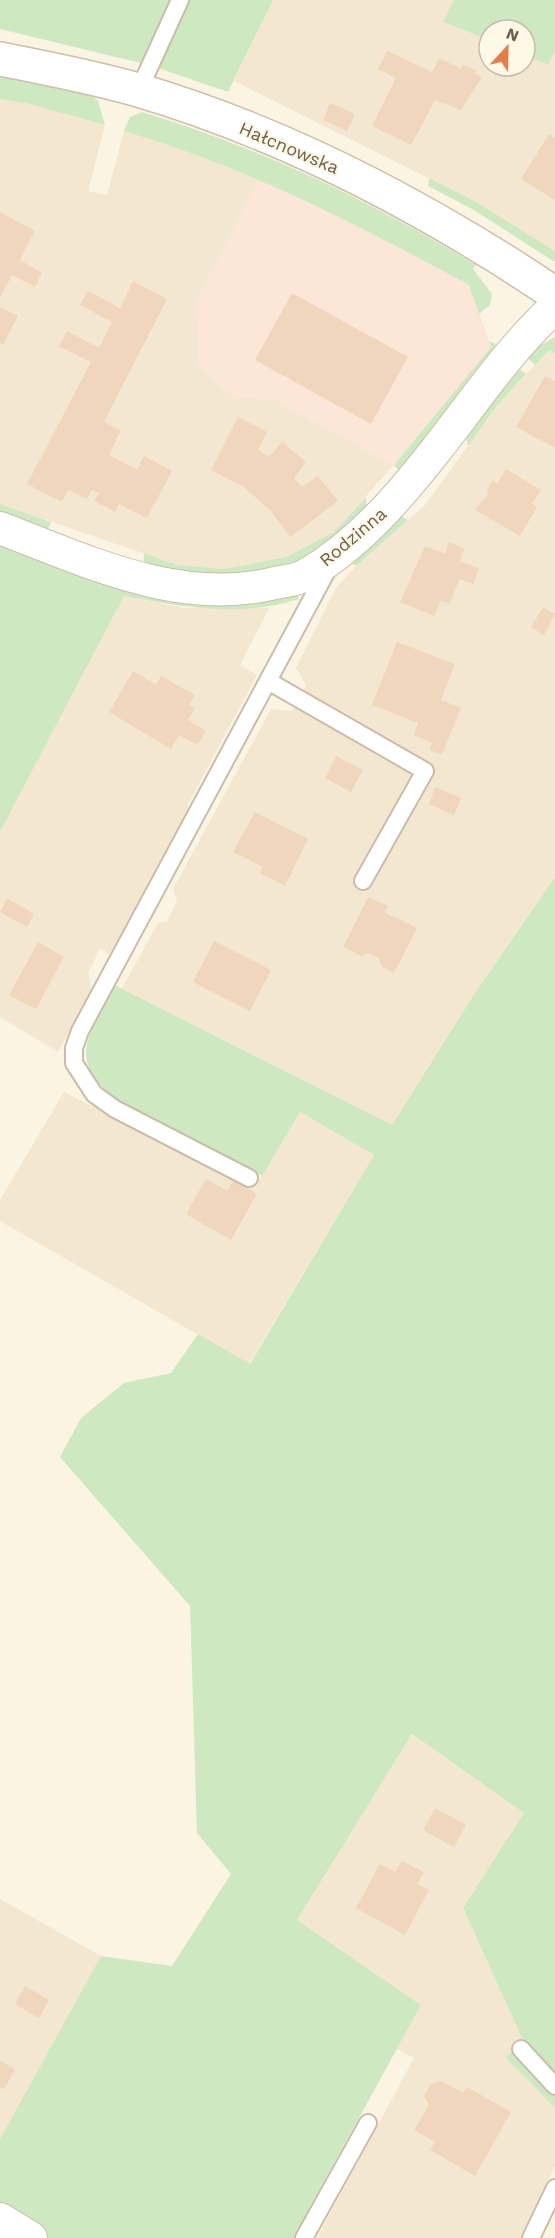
<svg xmlns="http://www.w3.org/2000/svg" width="555" height="2238" font-family="'Work Sans',sans-serif">
  <style>
    .residential { fill: #f3e7d2 }
    .commercial { fill: #fbe6d7 }
    .green { fill: #cee8c2 }
    .building { fill: #f0d6bc }
    .lines { fill: none; stroke-linecap: round; stroke-linejoin: round }
    .lane-casing { stroke: #ccbdaa; stroke-width: 20 }
    .street-casing { stroke: #ccbdaa; stroke-width: 34 }
    .secondary-casing { stroke: #cfbea8; stroke-width: 36 }
    .lane { stroke: #fff; stroke-width: 16 }
    .street { stroke: #fff; stroke-width: 32 }
    .secondary { stroke: #fff; stroke-width: 33 }
    .labels { text-anchor: middle; stroke-width: 4.5; stroke-linejoin: round; paint-order: stroke }
    .street-label { font-size: 18px; fill: #725d4a; stroke: #fef8e9 }
  </style>
  <rect width="100%" height="100%" fill="#fbf4e3"/>
  <path class="residential" d="M273 0H454L444 22 489 40V66H525V55L548 65 555 51V252L478 203 234 81Z
    M0 99 30 104 105 125 88 191 107 195 124 131 177 146 260 178 196 302 233 397 274 399 394 465 334 532 286 557 224 569 177 565 0 504Z
    M549 350 555 353V877L473 996 392 1125 122 988 158 923 167 921 177 901 173 889 271 709 292 711 306 685 296 668 336 588 356 566 425 505 496 407Z
    M124 596 185 608H269L240 665 257 675 187 806 191 809 116 945 109 954 100 949 88 973 92 990 58 1052 0 1017V832Z
    M64 1092 254 1188 300 1112 374 1155 249 1364 0 1221V1200Z
    M412 1734 524 1813 463 1908 522 2038 506 2058 555 2108V2166L520 2238H317L414 2058 397 2049 421 2005 297 1920Z
    M0 1899 101 1956 0 2139Z"/>
  <path class="commercial" d="M260 178 355 222 469 285 491 347 394 465 274 399 233 397 199 367 196 302Z"/>
  <path class="green" d="M0 0H273L228 92 149 65 0 29Z
    M454 0H555V51L548 65 525 55V30H489V40L443 22Z
    M0 75 88 93 98 101 105 125 30 104 0 99Z
    M142 112C261 148 370 201 476 265L473 269 492 294 490 305 479 314 469 285C357 224 247 167 124 131L130 117Z
    M429 178 478 203 555 251V262L472 209 428 186Z
    M555 337V353L549 350 535 365 524 355Z
    M489 341 496 344V349L401 473 394 465 491 347Z
    M514 365 526 374 496 407 468 446 464 427Z
    M366 497 367 513 314 557 233 582 144 567V553L177 565 224 569 286 557 334 532Z
    M0 504 51 522 46 533 0 521Z
    M395 512 408 520 356 566 351 562Z
    M0 538 89 571 295 586 299 599C239 618 184 607 124 596L0 832Z
    M555 877V2077L522 2038 463 1908 524 1813 412 1734 297 1920 421 2005 293 2238H48L0 2208V2139L101 1956 172 1966 231 1874 197 1833 190 1606 60 1457 81 1418 124 1383 171 1373 198 1334 250 1364 374 1155 300 1112 262 1176 117 1101C64 1058 90 1034 115 985L392 1125 473 996Z
    M515 2047 555 2093V2108L506 2058Z"/>
  <path class="building" d="M387 51 432 72 439 58 461 69 463 65 476 70 475 74 482 77 461 110 435 100 411 145 372 126 396 78 378 69Z
    M330 103 355 114 347 131 323 120Z
    M549 134 555 138V200L521 179Z
    M0 212 35 231 20 260 42 273 35 287 12 275 0 298Z
    M133 281 167 299 104 422 121 430 109 455 137 470 144 456 172 471 147 518 119 504 115 512 94 501 99 493 92 490 87 499 68 490 62 502 27 484 91 362 59 346 67 331 99 348 112 322 80 305 88 291 120 308Z
    M292 293 408 357 371 424 255 360Z
    M0 307 18 316 3 345 0 343Z
    M545 376 555 381V448L516 427Z
    M238 417 267 432 258 450 269 457 282 442 306 462 294 478 302 487 318 476 338 501 290 537 271 511 244 487 211 470Z
    M506 469 541 490 532 504 537 507 520 536 475 510 488 494 487 490 493 480 497 484Z
    M449 542 465 549 460 561 479 569 473 584 460 579 449 604 441 600 434 616 400 602 425 546 445 554Z
    M543 607 555 614 544 635 531 627Z
    M397 642 455 664 441 700 461 708 442 754 429 750 432 743 414 735 418 723 372 705Z
    M133 671 156 685 161 676 195 695 189 705 195 708 188 720 206 731 197 745 179 735 171 749 109 712Z
    M336 756 363 770 351 792 325 778Z
    M435 787 461 798 454 815 429 804Z
    M255 812 308 839 285 886 260 873 263 867 233 852Z
    M368 897 388 906 384 912 417 928 394 973 381 966 379 958 368 953 361 956 343 947Z
    M7 898 34 914 27 927 0 912Z
    M214 941 271 970 250 1011 193 982Z
    M38 942 64 957 36 1009 9 995Z
    M206 1179 227 1191 234 1180 257 1194 231 1240 186 1214Z
    M435 1808 466 1825 454 1847 423 1830Z
    M402 1861 424 1872 417 1884 429 1890 405 1935 356 1908 380 1864 395 1872Z
    M25 1986 49 2000 39 2018 15 2004Z
    M0 2060 15 2070 4 2089 2 2087 0 2090Z
    M442 2081 463 2093 467 2087 511 2112 475 2176 430 2150 435 2142 414 2130 429 2105 424 2096 431 2084Z"/>
  <g class="lines">
    <defs>
      <path id="lane" d="M139 90 180 0
        M268 681 425 771 363 881
        M249 1178 115 1109 94 1094 74 1063V1048L80 1031 329 567
        M521 2049 555 2086
        M304 2238 368 2123
        M531 2238 555 2188"/>
      <path id="street" d="M0 528C87 561 181 607 275 583 285 581 297 580 306 575 358 545 400 496 436 450 474 402 510 348 555 307
        M0 2219 31 2238"/>
      <path id="secondary" d="M0 59C46 68 93 77 138 90 287 134 427 208 555 294"/>
    </defs>
    <use href="#lane" class="lane-casing"/>
    <use href="#street" class="street-casing"/>
    <use href="#secondary" class="secondary-casing"/>
    <use href="#lane" class="lane"/>
    <use href="#street" class="street"/>
    <use href="#secondary" class="secondary"/>
  </g>
  <g class="labels">
    <g class="street-label">
      <text transform="translate(289 148) rotate(23)" y="6">Hałcnowska</text>
      <text transform="translate(353 537) rotate(-40)" y="6">Rodzinna</text>
    </g>
  </g>
  <g transform="translate(507 48) rotate(22)"><circle r="28" fill="#fef8e9" stroke="#c6baa9" stroke-width="1.5"/>
  <path d="M0-4.5L10 22L0 15L-10 22Z" fill="#e27d4c"/>
  <text y="-9" font-size="16" font-weight="bold" text-anchor="middle" fill="#725d4a">N</text>
  </g>
</svg>
